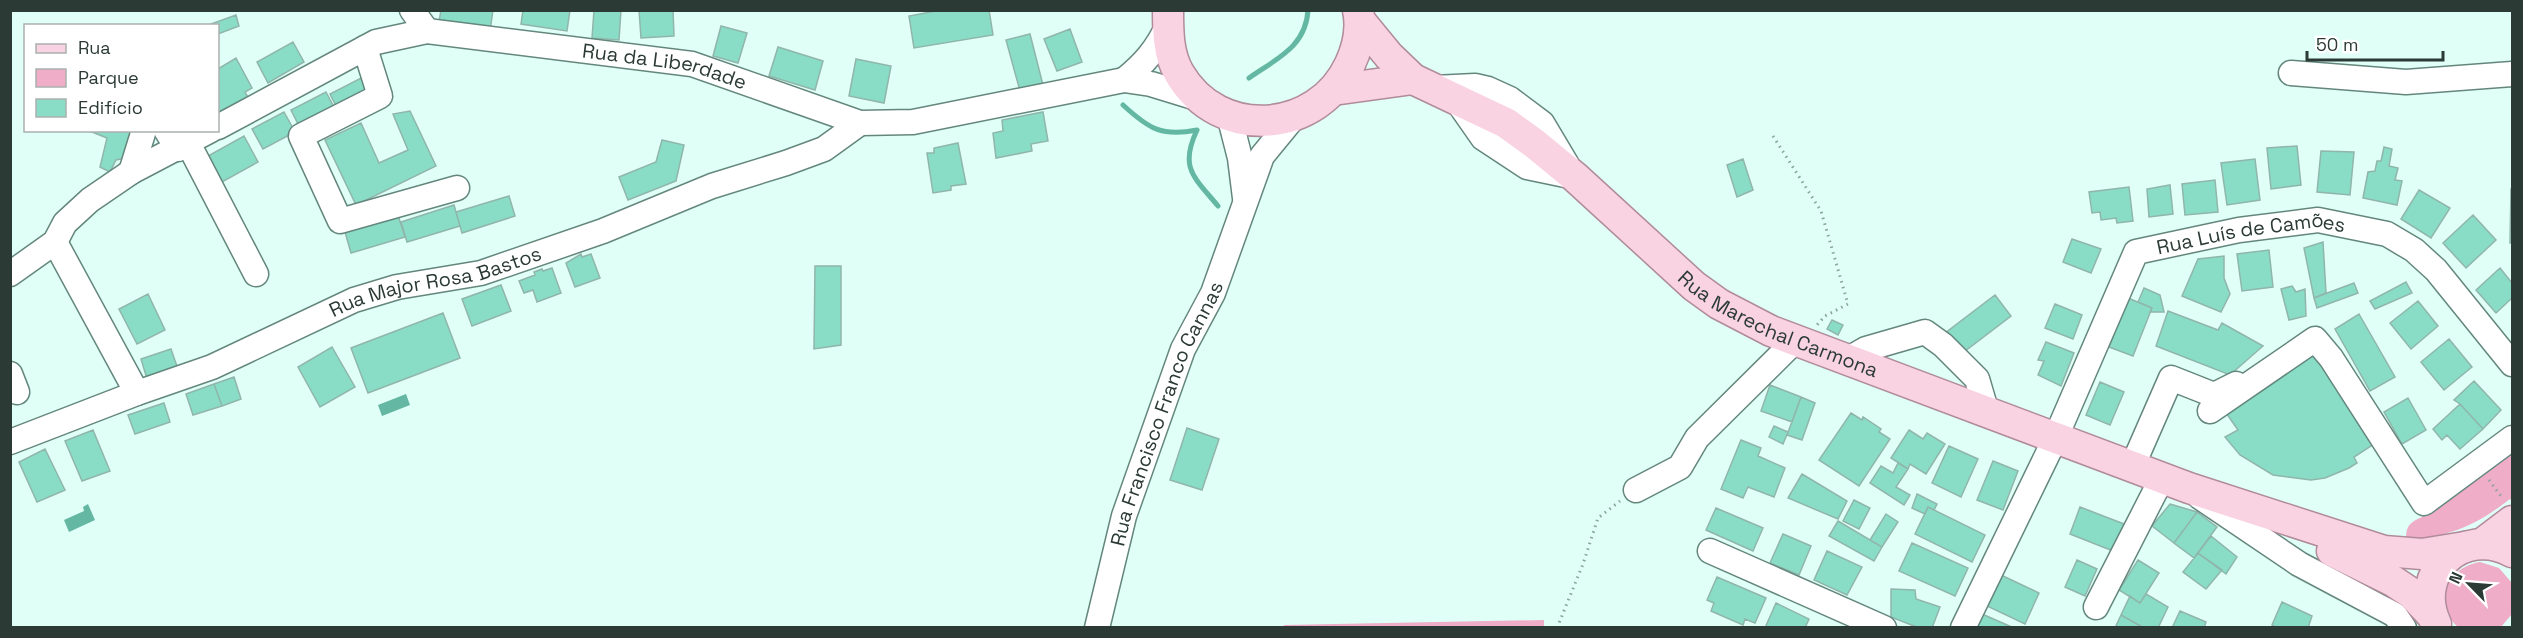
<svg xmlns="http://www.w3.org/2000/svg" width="2523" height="638" font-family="'Space Grotesk',sans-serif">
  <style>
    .green { fill: #efadc8 }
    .water { fill: #63b7a3 }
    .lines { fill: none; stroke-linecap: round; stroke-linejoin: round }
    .stream { stroke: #63b7a3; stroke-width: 5 }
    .building { fill: #89ddc7; stroke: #90b5aa; stroke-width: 1.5 }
    .minor-casing { stroke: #64877d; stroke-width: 27 }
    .major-casing { stroke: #b08b9a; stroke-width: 33 }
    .path { stroke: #8ba39b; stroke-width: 3; stroke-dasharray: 1.5 4.5; stroke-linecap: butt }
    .minor { stroke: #fff; stroke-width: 24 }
    .major { stroke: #fad3e3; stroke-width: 30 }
    .labels { text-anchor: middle; stroke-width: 6; stroke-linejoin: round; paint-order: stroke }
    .street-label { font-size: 20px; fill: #2b3a35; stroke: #fff }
  </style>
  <rect width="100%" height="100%" fill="#e0fff6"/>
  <path class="green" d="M2512 449V501L2510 499C2475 526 2454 534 2410 541L2406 538C2406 525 2411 522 2422 517Z
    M2480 562 2499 568 2512 583V614L2501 627H2458C2430 603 2446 568 2480 562Z
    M1544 620V628L1283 627 1284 625Z"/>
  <path class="water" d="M406 394 410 405 382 416 378 405Z
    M88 504 95 520 69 532 64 520 84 511 83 507Z"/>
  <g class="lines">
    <path class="stream" d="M1249 78C1276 59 1306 47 1308 10
      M1123 105C1149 129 1162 137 1197 130
      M1197 130C1179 168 1194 177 1218 206"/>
  </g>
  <path class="building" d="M441 10H493L490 31 439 22Z
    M523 10H570L567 31 521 24Z
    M594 10H621L619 40 592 38Z
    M639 10H673L674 36 641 38Z
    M941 10H989L993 35 914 48 909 16Z
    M236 15 239 26 218 34V26H211V24Z
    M721 26 747 33 738 63 713 56Z
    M1070 29 1082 62 1057 71 1044 39Z
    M1030 34 1043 85 1020 91 1006 40Z
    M293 42 304 62 268 83 257 62Z
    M778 47 823 61 815 90 769 76Z
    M236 58 252 88 245 92 249 99 218 116V69Z
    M856 59 891 66 884 103 849 96Z
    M365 76 374 95 339 112 330 94Z
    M326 92 336 111 301 130 291 110Z
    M410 111 436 166 356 205 325 140 361 123 379 163 408 150 393 114Z
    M284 112 295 132 263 149 252 129Z
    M1043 112 1048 141 1031 144 1032 151 996 158 993 133 1003 131 1002 120Z
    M87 130H133L125 158 116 160 110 172 100 167 107 138Z
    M244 136 258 162 222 182 208 156Z
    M662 140 684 145 676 181 628 200 619 177 656 162Z
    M958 143 966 184 951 186V190L933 193 927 153H934V148Z
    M2297 146 2301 185 2271 189 2267 148Z
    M2384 147 2392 149 2389 166 2398 168 2395 180 2402 181 2397 205 2363 198 2368 172 2375 171 2377 161H2381Z
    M2321 151 2354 152 2350 195 2317 192Z
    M1743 159 1753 190 1737 197 1727 165Z
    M2255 159 2260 200 2227 205 2221 163Z
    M2215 180 2218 212 2185 215 2182 184Z
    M2170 185 2173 214 2149 217 2147 189Z
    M2129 187 2133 221 2117 223 2116 218 2101 220 2100 212 2092 213 2089 192Z
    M2511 189H2512V243H2510Z
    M2419 190 2450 208 2431 238 2401 219Z
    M509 196 515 216 462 233 456 212Z
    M454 205 460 226 407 242 401 222Z
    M398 215 405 237 351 253 345 232Z
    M2473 215 2496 240 2466 268 2443 243Z
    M2072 239 2101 249 2091 273 2063 262Z
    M2323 242 2326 293 2314 298 2304 248Z
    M2269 250 2273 287 2242 291 2237 254Z
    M581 254 582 257 591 254 600 278 575 287 566 263Z
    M2224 256V278L2230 294 2221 312 2182 296 2198 259Z
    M815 266H841V345L814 349Z
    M552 268 561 293 537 302 533 290 524 293 519 281 535 275 534 272 542 269 543 271Z
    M2500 268 2512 283V298L2496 313 2476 290Z
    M2406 282 2412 293 2375 309 2370 301Z
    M2354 283 2358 293 2317 308 2314 298Z
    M501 285 511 311 472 326 462 299Z
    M2292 286 2296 292 2305 289 2306 316 2289 320 2281 289Z
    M2144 288 2160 295 2164 312H2150L2152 308 2138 302Z
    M148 294 165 330 137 344 119 309Z
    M1995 295 2011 316 1952 361 1936 340Z
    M2128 298 2152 308 2133 356 2109 347Z
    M2418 301 2438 326 2411 349 2390 323Z
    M2055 304 2082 315 2073 339 2045 328Z
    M2168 311 2218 330 2222 323 2263 346 2230 375 2156 346Z
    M443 313 460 358 368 393 351 348Z
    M2359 314 2395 377 2370 391 2335 329Z
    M1832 320 1843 325 1838 335 1827 329Z
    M2449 339 2472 367 2444 390 2421 362Z
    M2046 342 2074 353 2061 386 2038 375 2044 361 2038 360Z
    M332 347 355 387 320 407 298 367Z
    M171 349 179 372 148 382 141 359Z
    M2304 355 2315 356 2325 369 2374 444 2354 457 2357 463 2349 468 2325 478 2311 480 2273 475 2240 455 2225 437 2238 430 2222 407Z
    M234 377 241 399 222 406 214 384Z
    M2474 381 2501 410 2483 429 2460 404 2454 400Z
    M2100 382 2124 392 2110 425 2086 415Z
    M214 384 222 406 193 415 186 394Z
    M1770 385 1801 397 1792 422 1761 411Z
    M1801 397 1815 403 1802 440 1787 435Z
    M2408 398 2426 430 2402 444 2384 412Z
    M164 403 170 422 135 434 128 415Z
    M2460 404 2483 429 2460 449 2447 435 2442 440 2433 429Z
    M1851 413 1862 420 1863 417 1881 429 1879 432 1890 439 1859 486 1819 460Z
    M1774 426 1788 432 1783 444 1769 437Z
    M1187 428 1219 439 1202 490 1170 480Z
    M93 430 110 471 82 481 65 441Z
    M1909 430 1923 439 1927 433 1945 444 1926 474 1910 464 1908 469 1891 458Z
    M1741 440 1761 448 1758 456 1785 468 1774 497 1748 487 1743 498 1721 489Z
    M1949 446 1978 459 1961 497 1932 483Z
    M45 449 65 490 37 502 19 462Z
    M1993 461 2018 471 2003 510 1977 500Z
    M1898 463 1908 469 1896 487 1910 495 1904 505 1870 483 1881 466 1893 473Z
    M1802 474 1847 501 1838 519 1788 498Z
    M1917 494 1937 504 1934 510 1928 507 1925 514 1912 508Z
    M1854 500 1870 508 1859 529 1843 521Z
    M2170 504 2197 512 2174 543 2152 526Z
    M1928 507 1985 535 1972 562 1915 534Z
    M2080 507 2124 524 2113 551 2070 534Z
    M1716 508 1763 528 1753 551 1706 530Z
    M2197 512 2217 527 2194 558 2174 543Z
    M1886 514 1898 522 1882 547 1870 540Z
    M1838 521 1882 547 1874 561 1829 536Z
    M1783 534 1811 546 1799 575 1770 563Z
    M2211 536 2237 557 2226 574 2198 553Z
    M1912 543 1968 568 1955 596 1899 571Z
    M1827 551 1862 567 1847 595 1814 580Z
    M2198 553 2222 570 2206 589 2183 572Z
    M2077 560 2097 569 2085 596 2065 587Z
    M2138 560 2159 573 2140 603 2119 590Z
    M2001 575 2039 593 2025 624 1987 606Z
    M1717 577 1766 598 1755 623 1745 619 1743 625 1711 611 1714 603 1707 600Z
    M1891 589 1915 590 1916 599 1940 607 1932 628H1919L1891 617Z
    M2146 594 2168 607 2158 628H2144L2121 615 2130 596 2140 603Z
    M2282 602 2312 616 2308 628H2277L2272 625Z
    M1776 603 1809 619 1805 628H1765Z
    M2180 611 2206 622 2204 628H2172Z
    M1982 614 2014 628H1976Z
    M2121 615 2144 628H2115Z"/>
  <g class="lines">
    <defs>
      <g id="minor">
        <path d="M412 10 427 31"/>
        <path d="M365 48 380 96 301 136 340 221 457 188"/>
        <path d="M2291 73 2406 82 2512 74"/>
        <path d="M1124 80C1144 64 1157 49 1168 25"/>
        <path d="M1434 88 1475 86 1488 89 1510 99 1542 123 1567 165"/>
        <path d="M1455 98 1483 138 1527 167 1575 177"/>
        <path d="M1229 115 1240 158 1245 198"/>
        <path id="s1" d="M218 127 376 42 427 31 692 64 860 123 913 122 1124 80 1151 84 1200 99"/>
        <path d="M166 130 178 149"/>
        <path d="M188 143 256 274"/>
        <path d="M131 172 144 130"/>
        <path d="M55 242 137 393"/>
        <path d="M10 274 55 242 65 223 90 200 131 172 211 130"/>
        <path d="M1847 360 1866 349 1925 332 1943 345 1977 379 1987 413"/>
        <path d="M10 374 17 392"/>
        <path d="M2210 411 2315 339 2331 358 2424 503 2512 438"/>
        <path id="s2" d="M10 442 137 393 212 367 354 300 397 287 481 273 603 231 712 186 786 163 824 149 860 123"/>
        <path d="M2132 467 2171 378 2214 395 2236 384"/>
        <path d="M1636 490 1680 467 1697 438 1796 340"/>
        <path d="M2200 497 2299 564 2395 615 2404 628"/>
        <path d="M1710 551 1884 628"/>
        <path d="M2096 607 2162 478"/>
        <path id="s3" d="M1097 628 1124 516 1183 349 1213 293 1262 156 1294 117"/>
        <path id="s4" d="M1963 628 2055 439 2136 252 2239 230 2318 220 2387 234 2414 250 2436 270 2512 364"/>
      </g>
      <g id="major">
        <path d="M1168 10C1168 32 1168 54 1179 73 1219 142 1318 134 1350 64 1358 47 1362 29 1358 10"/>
        <path id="s5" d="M1361 22 1389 56 1413 79 1506 123 1535 144 1575 177 1694 286 1719 304 1771 331 2189 488 2384 551 2422 554 2465 547"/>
        <path d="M1333 90 1413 79"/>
        <path d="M2483 543 2512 521"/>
        <path d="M2332 551 2393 581 2411 593 2431 614"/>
        <path d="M2436 624C2412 573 2462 525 2512 552"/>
      </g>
    </defs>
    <use href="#minor" class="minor-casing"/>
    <use href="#major" class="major-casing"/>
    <path class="path" d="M1773 136 1821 211 1848 304 1825 316 1817 325
      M2489 480 2503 499
      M1557 628 1583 564 1598 518 1620 501"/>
    <use href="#minor" class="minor"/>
    <use href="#major" class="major"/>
  </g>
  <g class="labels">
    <g class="street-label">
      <text dy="7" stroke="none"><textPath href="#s1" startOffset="472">Rua da Liberdade</textPath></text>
      <text dy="7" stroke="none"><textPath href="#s4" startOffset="531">Rua Luís de Camões</textPath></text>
      <text dy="7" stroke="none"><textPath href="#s2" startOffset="456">Rua Major Rosa Bastos</textPath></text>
      <text dy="7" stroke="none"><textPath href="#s5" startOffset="522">Rua Marechal Carmona</textPath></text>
      <text dy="7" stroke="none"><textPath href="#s3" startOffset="226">Rua Francisco Franco Cannas</textPath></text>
    </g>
  </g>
  <rect width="2523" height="638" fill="none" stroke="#2b3a35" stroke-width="24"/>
  <rect x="24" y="24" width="195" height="108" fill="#ffffff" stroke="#aab0ae" stroke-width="1.5"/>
  <rect x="36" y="44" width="30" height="9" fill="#fad3e3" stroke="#aab0ae" stroke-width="1.5"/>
  <text x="78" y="54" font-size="18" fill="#2b3a35">Rua</text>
  <rect x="36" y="69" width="30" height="18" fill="#efadc8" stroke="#aab0ae" stroke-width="1.5"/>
  <text x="78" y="84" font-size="18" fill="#2b3a35">Parque</text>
  <rect x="36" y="99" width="30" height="18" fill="#89ddc7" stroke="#aab0ae" stroke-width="1.5"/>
  <text x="78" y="114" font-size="18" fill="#2b3a35">Edifício</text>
  <g transform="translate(2469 584) rotate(295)" stroke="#ffffff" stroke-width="4.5" paint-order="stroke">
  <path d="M0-4.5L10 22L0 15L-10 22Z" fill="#2b3a35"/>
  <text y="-9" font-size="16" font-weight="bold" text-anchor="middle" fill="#2b3a35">N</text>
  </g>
  <path d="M2307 51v9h136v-9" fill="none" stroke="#2b3a35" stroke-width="3"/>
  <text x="2316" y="51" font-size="18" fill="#2b3a35" stroke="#ffffff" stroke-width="4.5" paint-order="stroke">50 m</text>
</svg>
